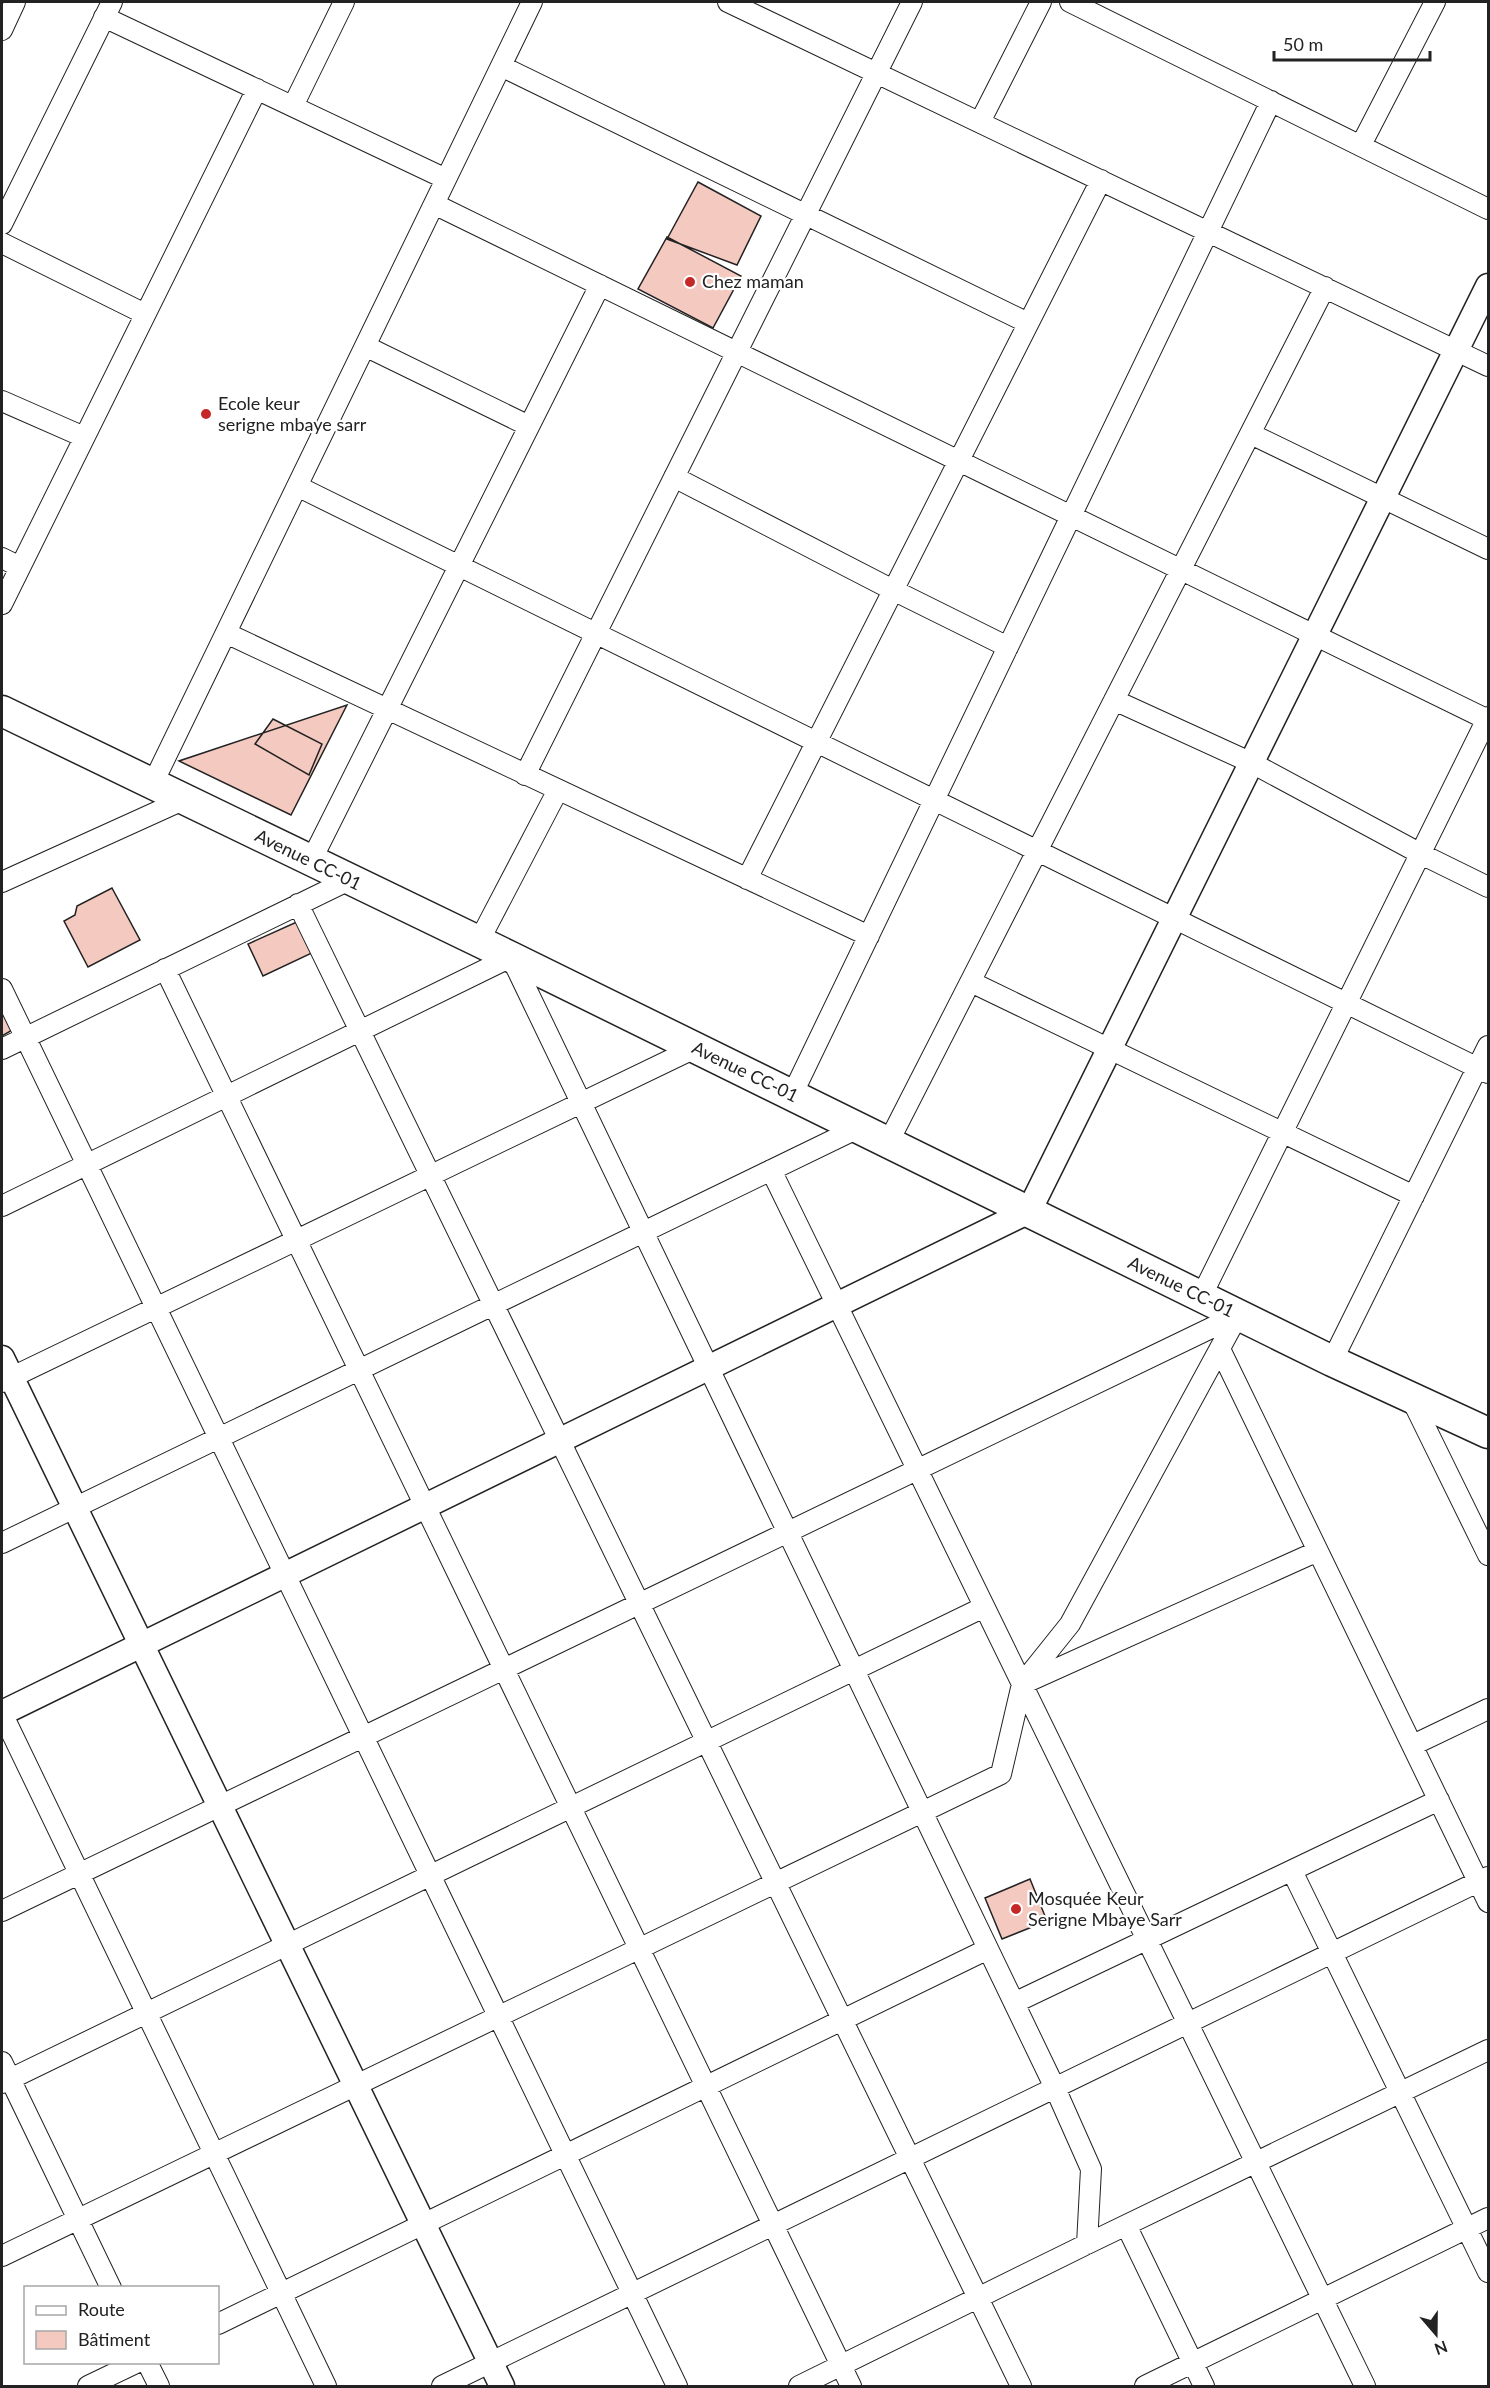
<svg xmlns="http://www.w3.org/2000/svg" width="1490" height="2388" font-family="Lato,sans-serif">
  <style>
    .building { fill: #f3c9c0; stroke: #222; stroke-width: 1.5 }
    .lines { fill: none; stroke-linecap: round; stroke-linejoin: round }
    .minor-casing { stroke: #222; stroke-width: 22 }
    .tertiary-casing { stroke: #222; stroke-width: 27 }
    .primary-casing { stroke: #222; stroke-width: 33 }
    .minor { stroke: #fff; stroke-width: 20 }
    .tertiary { stroke: #fff; stroke-width: 24 }
    .primary { stroke: #fff; stroke-width: 30 }
    .poi-dot { fill: #c62828; stroke: #fff; stroke-width: 2 }
    .labels { text-anchor: middle; stroke-width: 4.5; stroke-linejoin: round; paint-order: stroke }
    .poi-label { font-size: 18px; fill: #222; stroke: #fff; text-anchor: start }
    .street-label { font-size: 18px; fill: #222; stroke: #fff }
  </style>
  <rect width="100%" height="100%" fill="#fff"/>
  <path class="building" d="M698 182 761 216 737 265 667 239Z
    M667 237 741 276 713 328 638 289Z
    M347 705 291 815 179 761Z
    M273 719 322 744 309 775 255 744Z
    M112 888 140 940 88 967 64 921 75 915 77 906Z
    M299 921 314 952 263 976 248 944Z
    M2 1003 14 1029 2 1036Z
    M1030 1879 1047 1921 1002 1939 985 1898Z"/>
  <g class="lines">
    <defs>
      <path id="minor" d="M728 2 1488 366
        M1070 2 1488 209
        M104 17 446 179
        M2 30 15 2
        M501 66 1028 323
        M293 106 344 2
        M980 122 1041 2
        M1361 145 1435 2
        M434 204 1488 720
        M2 224 112 2
        M2 243 145 314
        M365 346 529 426
        M2 401 84 437
        M1251 434 1488 549
        M674 477 893 590 1008 647
        M297 486 1488 1073
        M2 558 20 567
        M2 604 257 89
        M226 633 869 936
        M1114 700 1252 763 1421 854 1488 887
        M525 775 912 2
        M152 785 532 2
        M311 861 600 285
        M747 879 1101 180
        M2 882 183 800
        M298 904 1021 2386
        M479 941 558 790
        M165 969 851 2386
        M971 982 1414 1196
        M2 989 677 2386
        M2 1049 349 880
        M792 1095 1271 101
        M888 1143 1325 287
        M771 1170 1365 2386
        M2 1206 511 957 1055 2088 1091 2169 1087 2244
        M1201 1297 1488 717
        M1220 1349 1488 1902
        M1332 1361 1488 1046
        M2 1382 695 1048
        M1411 1398 1488 1555
        M2 1543 858 1128
        M1025 1683 1318 1551
        M2 1713 326 2386
        M1413 1745 1488 1709
        M1292 1871 1488 2272
        M2 1911 1238 1315
        M1014 2003 1439 1800
        M2 2062 111 2288
        M2 2083 984 1607
        M1127 2227 1204 2386
        M2 2256 1001 1774 1022 1684 1070 1624 1238 1315
        M218 2324 988 1949
        M147 2362 159 2386
        M88 2386 138 2362
        M442 2386 1488 1877
        M799 2386 1087 2244 1488 2050
        M1145 2386 1488 2218"/>
      <path id="tertiary" d="M2 1358 502 2386
        M2 1713 1029 1211 1488 286"/>
      <path id="primary" d="M2 711 511 957 1332 1361 1488 1433"/>
    </defs>
    <use href="#minor" class="minor-casing"/>
    <use href="#tertiary" class="tertiary-casing"/>
    <use href="#primary" class="primary-casing"/>
    <use href="#minor" class="minor"/>
    <use href="#tertiary" class="tertiary"/>
    <use href="#primary" class="primary"/>
  </g>
  <g class="poi-dot">
    <circle cx="690" cy="282" r="6"/>
    <circle cx="206" cy="414" r="6"/>
    <circle cx="1016" cy="1909" r="6"/>
  </g>
  <g class="labels">
    <g class="poi-label">
      <text x="702" y="288">Chez maman</text>
      <text x="218" y="410">Ecole keur<tspan x="218" dy="21">serigne mbaye sarr</tspan></text>
      <text x="1028" y="1905">Mosquée Keur<tspan x="1028" dy="21">Serigne Mbaye Sarr</tspan></text>
    </g>
    <g class="street-label">
      <text transform="translate(308 860) rotate(26)" y="6">Avenue CC-01</text>
      <text transform="translate(745 1072) rotate(26)" y="6">Avenue CC-01</text>
      <text transform="translate(1181 1287) rotate(26)" y="6">Avenue CC-01</text>
    </g>
  </g>
  <rect width="1490" height="2388" fill="none" stroke="#222222" stroke-width="6"/>
  <rect x="24" y="2286" width="195" height="78" fill="#ffffff" stroke="#a7a7a7" stroke-width="1.5"/>
  <rect x="36" y="2306" width="30" height="9" fill="#ffffff" stroke="#a7a7a7" stroke-width="1.5"/>
  <text x="78" y="2316" font-size="18" fill="#222222">Route</text>
  <rect x="36" y="2331" width="30" height="18" fill="#f3c9c0" stroke="#a7a7a7" stroke-width="1.5"/>
  <text x="78" y="2346" font-size="18" fill="#222222">Bâtiment</text>
  <g transform="translate(1436 2334) rotate(160)" stroke="#ffffff" stroke-width="4.5" paint-order="stroke">
  <path d="M0-4.5L10 22L0 15L-10 22Z" fill="#222222"/>
  <text y="-9" font-size="16" font-weight="bold" text-anchor="middle" fill="#222222">N</text>
  </g>
  <path d="M1274 51v9h156v-9" fill="none" stroke="#222222" stroke-width="3"/>
  <text x="1283" y="51" font-size="18" fill="#222222" stroke="#ffffff" stroke-width="4.5" paint-order="stroke">50 m</text>
</svg>
